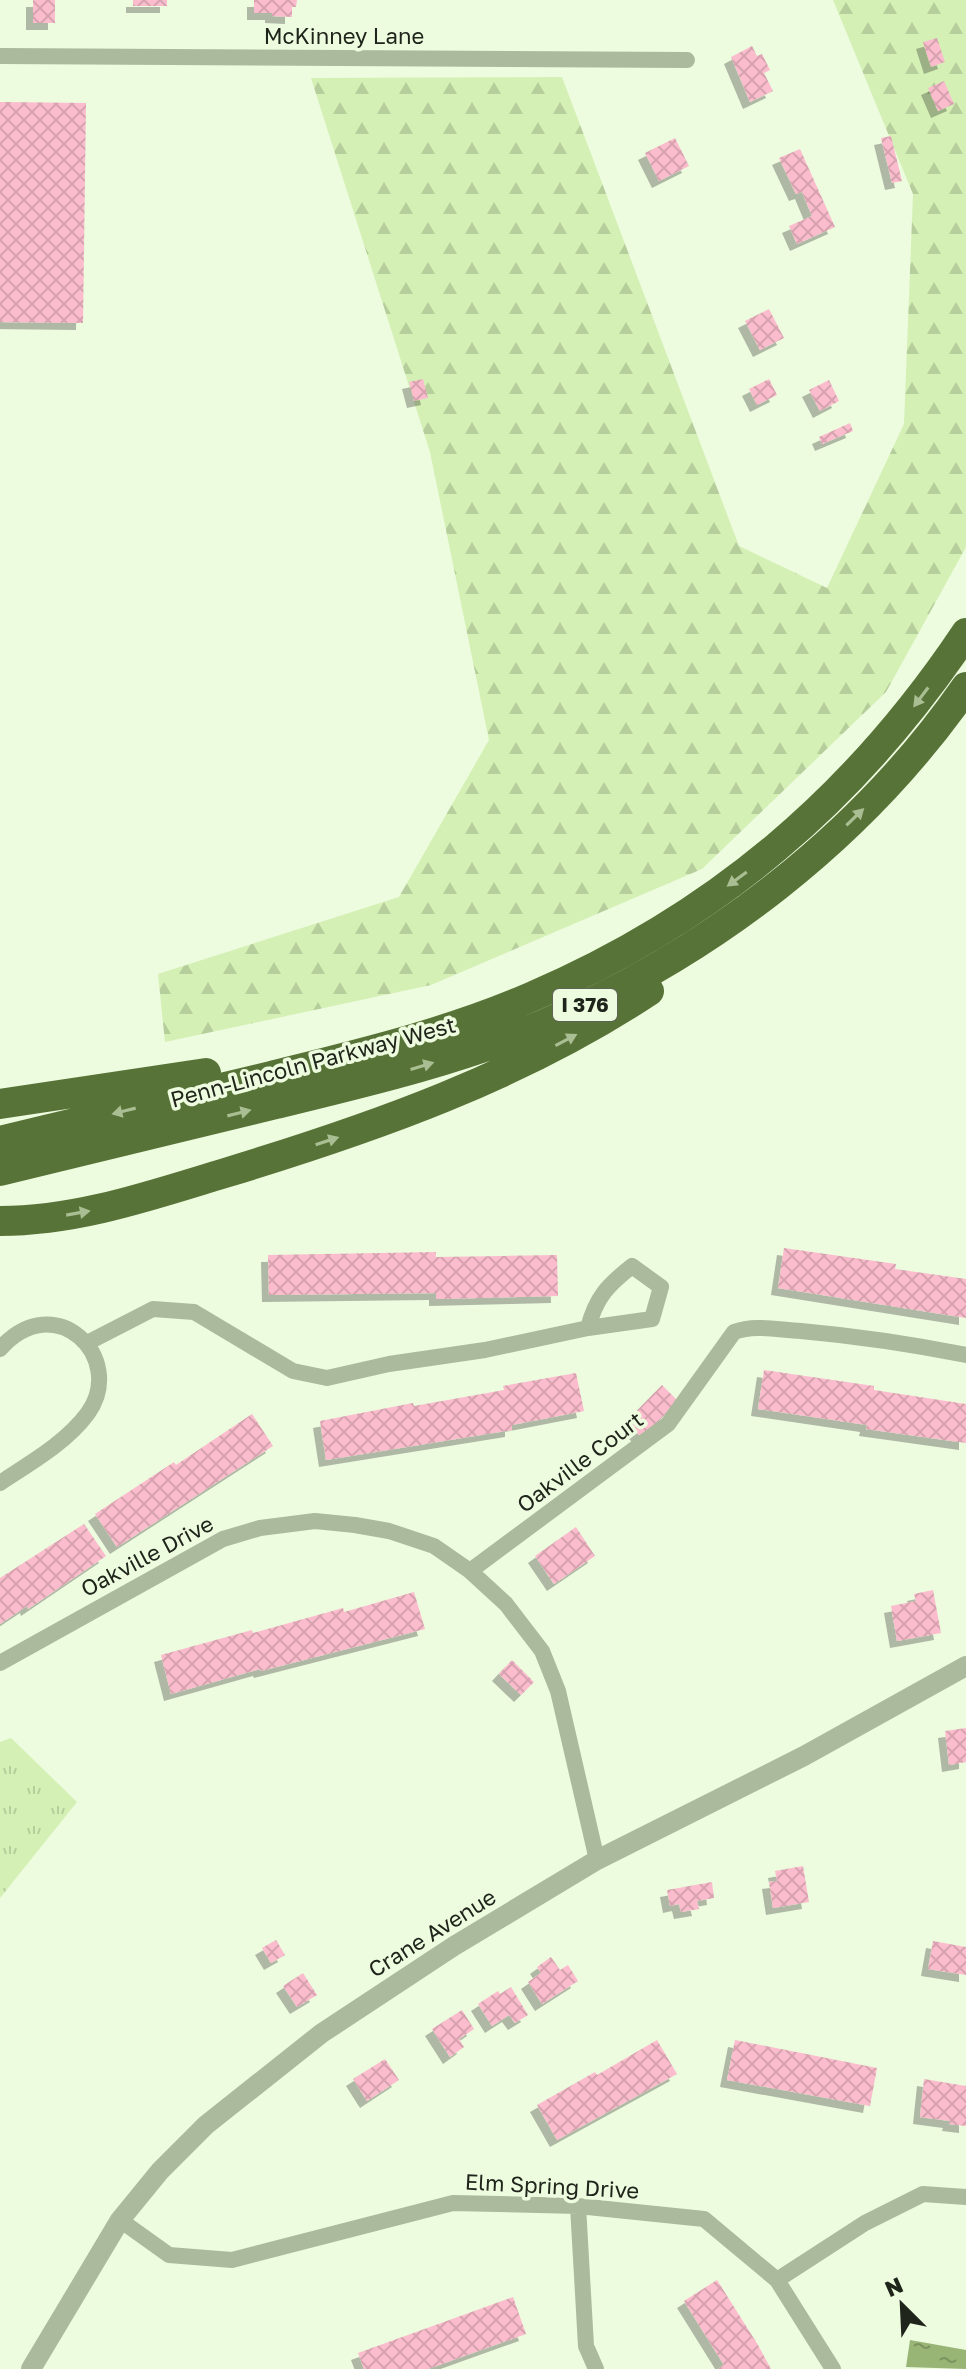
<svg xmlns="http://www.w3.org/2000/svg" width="966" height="2369" font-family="'Golos Text',sans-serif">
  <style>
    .forest { fill: url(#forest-firs) }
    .park { fill: url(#park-tufts) }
    .water { fill: url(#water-ripples) }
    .building { fill: url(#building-cross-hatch); filter: url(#shadow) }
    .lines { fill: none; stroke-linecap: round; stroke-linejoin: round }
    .minor { stroke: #abb99d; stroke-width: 16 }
    .tertiary { stroke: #abb99d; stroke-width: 20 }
    .motorway { stroke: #587337; stroke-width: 30 }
    .oneway { fill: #aabe93 }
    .labels { text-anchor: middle; stroke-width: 7; stroke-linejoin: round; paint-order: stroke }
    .shield { fill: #edfbdf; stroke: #5e6556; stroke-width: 2 }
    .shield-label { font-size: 20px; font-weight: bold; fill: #20251b }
    .street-label { font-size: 22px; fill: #20251b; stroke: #edfbdf }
  </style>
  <defs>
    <pattern id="forest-firs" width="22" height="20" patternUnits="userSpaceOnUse" patternTransform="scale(2)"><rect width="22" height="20" fill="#d4f0b5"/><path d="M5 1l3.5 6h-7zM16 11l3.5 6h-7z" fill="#b6ce9b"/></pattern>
    <pattern id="park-tufts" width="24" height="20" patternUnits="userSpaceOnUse" patternTransform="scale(2)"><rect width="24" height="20" fill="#d4f0b5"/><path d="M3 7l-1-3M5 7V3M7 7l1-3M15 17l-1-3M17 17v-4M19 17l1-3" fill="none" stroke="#b6ce9b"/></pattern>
    <pattern id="water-ripples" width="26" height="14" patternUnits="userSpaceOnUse" patternTransform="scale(2)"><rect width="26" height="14" fill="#98b576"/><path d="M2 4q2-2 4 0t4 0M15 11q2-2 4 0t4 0" fill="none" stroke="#7c9360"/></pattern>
    <pattern id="building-cross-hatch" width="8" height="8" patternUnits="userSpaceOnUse" patternTransform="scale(2)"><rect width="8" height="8" fill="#fbbdcd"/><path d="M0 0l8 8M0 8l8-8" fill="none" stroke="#d7a2af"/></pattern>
    <filter id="shadow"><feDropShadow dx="-7" dy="7" stdDeviation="0" flood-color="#0004"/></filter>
  </defs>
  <rect width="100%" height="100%" fill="#edfbdf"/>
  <path class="forest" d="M833 0H966V547L886 692 702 869 431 985 165 1042 158 974 399 897 489 740 430 452 311 78 562 77 739 546 827 588 904 424 913 194Z"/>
  <path class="park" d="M11 1738 77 1802 0 1898V1742Z"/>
  <path class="water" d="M910 2340 966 2350V2369L906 2367Z"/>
  <path class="building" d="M33 0H55V23H33Z
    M133 0H167V6H133Z
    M254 0H297L296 7H292V17L272 16V13H254Z
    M937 38 945 62 931 67 923 42Z
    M752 46 757 56 762 54 770 70 764 73 773 91 750 102 731 57Z
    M944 81 954 104 938 111 928 88Z
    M0 102 86 103 83 323 0 322Z
    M891 136 902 181 892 183 881 138Z
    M675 138 689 166 659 181 645 153Z
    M800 149 835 227 797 244 789 226 812 216 802 192 796 194 779 158Z
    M769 309 784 338 760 350 745 321Z
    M423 379 428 398 414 401 409 382Z
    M769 379 777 395 757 405 749 389Z
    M829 380 839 401 820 411 809 390Z
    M850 423 853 431 822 444 819 437Z
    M784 1248 896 1264 895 1269 966 1279V1318L778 1288Z
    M436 1252V1257L557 1255 558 1296 436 1299V1293L269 1295 268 1255Z
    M764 1370 874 1386V1390L966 1404V1443L866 1429 867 1425 758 1409Z
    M576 1373 584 1411 512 1425V1430L326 1460 320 1421 413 1403 414 1406 504 1390 503 1386Z
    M662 1385 678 1401 642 1438 626 1422Z
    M252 1414 273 1446 117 1547 95 1514 174 1462 176 1465Z
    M84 1524 106 1556 28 1609 27 1606 0 1624V1578Z
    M576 1527 595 1556 554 1584 535 1556Z
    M933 1590 941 1633 897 1641 891 1606 916 1601 914 1594Z
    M414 1592 425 1629 261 1671 260 1669 171 1694 161 1655 252 1630 253 1633 343 1608 344 1612Z
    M512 1660 534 1682 521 1695 499 1674Z
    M966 1728V1762L949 1765 945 1731Z
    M803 1866 809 1902 773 1908 769 1882 777 1881 775 1871Z
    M712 1882 714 1898 697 1901 699 1909 681 1912 679 1904 670 1906 667 1890Z
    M276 1940 285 1955 271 1963 262 1948Z
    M933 1941 966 1947V1975L928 1969Z
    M551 1957 560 1970 568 1965 578 1981 542 2004 528 1982 541 1973 537 1967Z
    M303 1973 317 1995 297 2007 283 1986Z
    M511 1987 528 2015 515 2023 509 2015 492 2026 478 2004 498 1991 500 1994Z
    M462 2010 474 2029 459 2039 464 2047 450 2057 432 2029Z
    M657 2040 677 2074 557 2140 537 2105 595 2072 597 2075Z
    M735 2040 877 2068 870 2106 727 2080Z
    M385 2059 399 2080 367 2101 353 2079Z
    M924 2079 966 2086V2126L949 2124 950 2121 920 2117Z
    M717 2280 758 2345 771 2369H718L724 2365 684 2301Z
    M513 2297 526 2334 428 2369H364L358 2353Z"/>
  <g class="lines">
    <path class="minor" d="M0 56 687 60
      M87 1343 153 1309 194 1312 293 1371 327 1378 389 1364 485 1350 588 1328 652 1319 661 1287 632 1266C608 1285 596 1297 588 1328
      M0 1349C55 1286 127 1358 88 1413 66 1443 30 1463 0 1483
      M470 1571 668 1424 734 1332C755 1324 778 1330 801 1331 856 1336 911 1344 966 1355
      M0 1663 223 1539 260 1528 315 1521 355 1525 389 1531 434 1546 470 1571 506 1604 542 1651 558 1691 597 1860
      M578 2206 586 2346 596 2369
      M120 2220 169 2255 232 2260 453 2203 578 2206 704 2219 777 2280 833 2369
      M777 2280 865 2223 923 2194 966 2197"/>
    <path class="tertiary" d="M31 2369 120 2220 160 2171 206 2125 322 2033 454 1946 597 1860 804 1756 966 1666"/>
    <path class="motorway" d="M0 1104 206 1073
      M0 1141C90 1119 180 1098 271 1076 359 1054 448 1033 531 997 715 918 855 799 966 633
      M0 1171C92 1149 184 1126 276 1104 366 1082 456 1061 542 1025 709 954 862 837 966 687
      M0 1221C78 1221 152 1195 225 1173 373 1128 519 1077 649 991"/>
  </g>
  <defs><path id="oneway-solid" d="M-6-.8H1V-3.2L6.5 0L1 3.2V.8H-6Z" transform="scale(2)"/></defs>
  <g class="oneway">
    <use href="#oneway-solid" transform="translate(921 697) rotate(127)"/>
    <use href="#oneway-solid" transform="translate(855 817) rotate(-44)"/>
    <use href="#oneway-solid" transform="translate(737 879) rotate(144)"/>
    <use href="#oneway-solid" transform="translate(566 1040) rotate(-28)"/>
    <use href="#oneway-solid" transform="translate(422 1066) rotate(-17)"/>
    <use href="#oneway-solid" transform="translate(124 1111) rotate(166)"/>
    <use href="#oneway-solid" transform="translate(239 1113) rotate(-14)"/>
    <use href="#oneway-solid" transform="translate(327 1141) rotate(-18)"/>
    <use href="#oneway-solid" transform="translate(78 1213) rotate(-10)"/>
  </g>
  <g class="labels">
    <rect class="shield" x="553" y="989" width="64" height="32" rx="6"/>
    <g class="shield-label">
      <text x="585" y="1012">I 376</text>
    </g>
    <g class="street-label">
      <text x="344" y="44">McKinney Lane</text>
      <text transform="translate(313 1062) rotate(-15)" y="8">Penn-Lincoln Parkway West</text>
      <text transform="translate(580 1462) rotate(-37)" y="8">Oakville Court</text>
      <text transform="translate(147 1556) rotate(-28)" y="8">Oakville Drive</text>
      <text transform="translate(432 1933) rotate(-32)" y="8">Crane Avenue</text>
      <text transform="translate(552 2186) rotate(3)" y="8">Elm Spring Drive</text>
    </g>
  </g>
  <g transform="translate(902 2305) rotate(336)" stroke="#edfbdf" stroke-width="6" paint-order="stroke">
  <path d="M0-6L14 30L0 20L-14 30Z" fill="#20251b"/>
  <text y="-12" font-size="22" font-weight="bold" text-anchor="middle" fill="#20251b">N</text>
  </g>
</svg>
